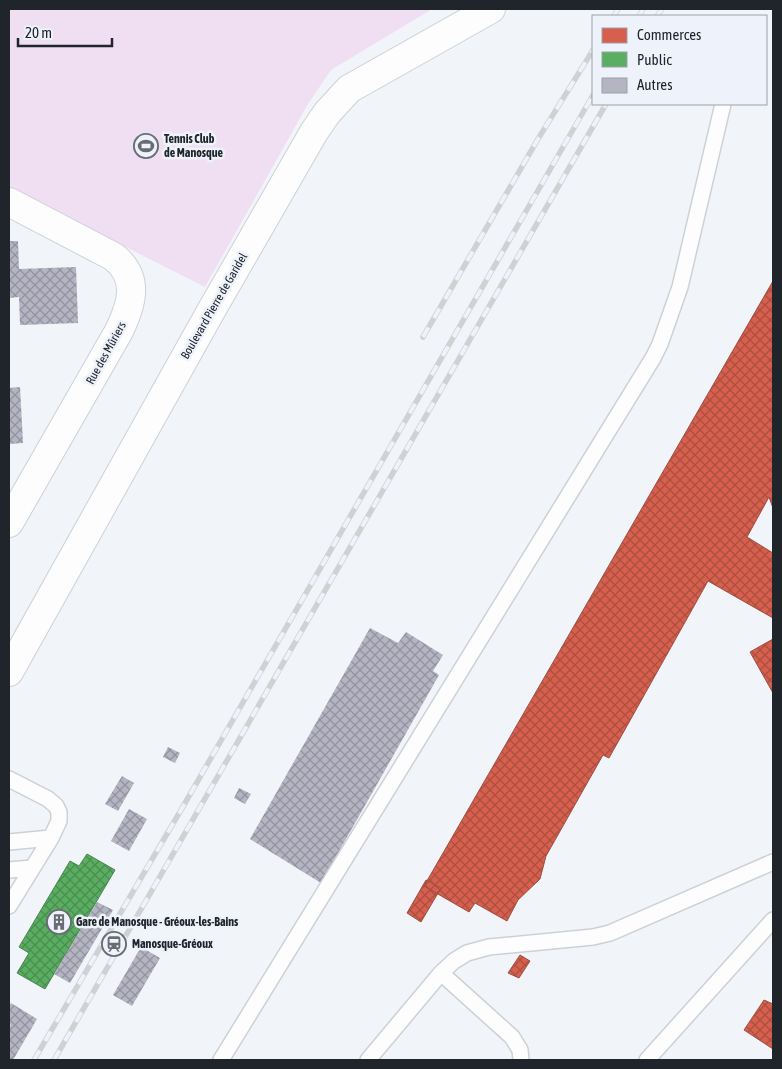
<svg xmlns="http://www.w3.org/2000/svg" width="782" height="1069" font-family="'Asap Condensed',sans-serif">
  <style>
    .park { fill: #f0def3 }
    .shops { fill: url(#shops-cross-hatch); stroke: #9f4e43 }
    .public { fill: url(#public-cross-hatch); stroke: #498551 }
    .building { fill: url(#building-cross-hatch) }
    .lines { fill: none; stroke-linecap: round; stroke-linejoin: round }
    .lane-casing { stroke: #cdd1d6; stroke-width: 18 }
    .street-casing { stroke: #cdd1d6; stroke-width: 30 }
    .secondary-casing { stroke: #cdd1d6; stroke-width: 30 }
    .lane { stroke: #fdfdfe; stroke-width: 15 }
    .street { stroke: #fdfdfe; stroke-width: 28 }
    .secondary { stroke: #fdfdfe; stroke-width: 28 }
    .rail-casing { stroke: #d0d1d3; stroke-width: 5.5 }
    .rail { stroke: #eef3fb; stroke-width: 4; stroke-dasharray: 11; stroke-linecap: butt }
    .labels { text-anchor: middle; stroke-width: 5; stroke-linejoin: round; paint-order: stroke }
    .poi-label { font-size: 12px; font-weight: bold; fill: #20252c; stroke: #eef3fb; text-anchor: start }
    .street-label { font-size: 12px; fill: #20252c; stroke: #eef3fb }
  </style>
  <defs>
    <pattern id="shops-cross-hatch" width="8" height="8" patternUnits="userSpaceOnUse" patternTransform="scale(1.25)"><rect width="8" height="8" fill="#d6604d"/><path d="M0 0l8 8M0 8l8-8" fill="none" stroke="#ad4f40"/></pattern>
    <pattern id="public-cross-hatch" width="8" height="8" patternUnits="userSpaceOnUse" patternTransform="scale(1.25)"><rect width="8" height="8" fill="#5aae61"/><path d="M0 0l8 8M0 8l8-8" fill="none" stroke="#4a8d50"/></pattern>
    <pattern id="building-cross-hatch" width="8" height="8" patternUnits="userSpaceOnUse" patternTransform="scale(1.25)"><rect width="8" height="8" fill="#b5b4c2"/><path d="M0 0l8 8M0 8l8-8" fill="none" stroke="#93929e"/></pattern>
  </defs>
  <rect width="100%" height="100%" fill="#f1f4f8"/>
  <path class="park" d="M9 9H432L331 70 308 104 205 287 9 188Z"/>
  <path class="shops" d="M773 281V508L769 497 747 537 773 553V618L708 581 609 758 603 755 546 856 540 879 518 900 507 921 475 903 469 912 424 886Z
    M773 639V693L750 652Z
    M426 880 441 888 421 922 407 913Z
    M520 955 530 961 519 978 508 973Z
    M764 1000 773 1004V1049L744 1030Z"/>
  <path class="public" d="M87 854 115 870 45 989 17 973 29 953 19 947 70 861 79 866Z"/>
  <path class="building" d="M9 241H18L19 269 76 267 78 323 20 325 19 297 9 298Z
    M20 387 23 443 9 444V388Z
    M370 628 398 643 406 632 443 655 433 671 439 675 321 883 250 839Z
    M168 747 180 753 175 763 163 757Z
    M122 776 134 783 118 811 105 804Z
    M239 788 251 794 245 804 234 798Z
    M129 809 147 819 129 851 111 841Z
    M97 902 113 910 70 983 54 974Z
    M141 947 160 958 132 1006 113 995Z
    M11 1003 37 1019 13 1060H9V1028L11 1025 9 1024V1007Z"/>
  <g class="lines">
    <defs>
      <path id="lane" d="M9 779 48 799 56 806 59 812V821L51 838 9 906
        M9 842 51 838
        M9 870 32 868
        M441 973 512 1037 520 1050 521 1060
        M221 1060 653 358 660 344 680 287 723 104
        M368 1060 441 973 454 961 467 953 489 947 593 937 610 933 773 862
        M647 1060 773 920"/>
      <path id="street" d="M9 202 114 257C140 278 132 304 119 331L9 523"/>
      <path id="secondary" d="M9 672 211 311 314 132 327 113 349 89 491 9"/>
    </defs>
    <use href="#lane" class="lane-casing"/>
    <use href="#street" class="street-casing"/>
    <use href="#secondary" class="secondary-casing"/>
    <use href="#lane" class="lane"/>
    <use href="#street" class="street"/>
    <use href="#secondary" class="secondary"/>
    <defs>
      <path id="rail" d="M614 16 618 9
        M639 16 643 9
        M657 16 662 9
        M423 337 538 139 593 50
        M34 1060 181 810 593 95
        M54 1060 606 104"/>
    </defs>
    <use href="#rail" class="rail-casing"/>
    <use href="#rail" class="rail"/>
  </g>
  <defs>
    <symbol id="stadium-ring" viewBox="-11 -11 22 22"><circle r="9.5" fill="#eef3fb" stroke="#696d73" stroke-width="1.5"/><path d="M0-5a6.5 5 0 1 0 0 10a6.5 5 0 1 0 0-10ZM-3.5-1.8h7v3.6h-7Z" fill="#696d73"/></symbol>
    <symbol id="building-ring" viewBox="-11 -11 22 22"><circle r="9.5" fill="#eef3fb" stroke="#696d73" stroke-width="1.5"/><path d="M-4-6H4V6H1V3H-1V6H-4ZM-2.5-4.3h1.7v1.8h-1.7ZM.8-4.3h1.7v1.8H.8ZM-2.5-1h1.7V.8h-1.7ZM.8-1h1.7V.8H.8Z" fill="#696d73"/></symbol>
    <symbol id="station-ring" viewBox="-11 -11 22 22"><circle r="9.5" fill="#eef3fb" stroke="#696d73" stroke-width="1.5"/><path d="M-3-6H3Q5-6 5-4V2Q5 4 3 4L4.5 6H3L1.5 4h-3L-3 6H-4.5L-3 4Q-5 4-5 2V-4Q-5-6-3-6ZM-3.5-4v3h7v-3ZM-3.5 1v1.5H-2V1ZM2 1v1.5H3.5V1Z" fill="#696d73"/></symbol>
  </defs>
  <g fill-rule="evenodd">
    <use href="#stadium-ring" x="132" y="132" width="28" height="28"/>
    <use href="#building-ring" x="45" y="908" width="28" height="28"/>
    <use href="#station-ring" x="100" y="930" width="28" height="28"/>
  </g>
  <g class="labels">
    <g class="poi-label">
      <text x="164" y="143">Tennis Club<tspan x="164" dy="14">de Manosque</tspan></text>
      <text x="76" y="926">Gare de Manosque - Gréoux-les-Bains</text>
      <text x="132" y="948">Manosque-Gréoux</text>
    </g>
    <g class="street-label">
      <text transform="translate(214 306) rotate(-60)" y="4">Boulevard Pierre de Garidel</text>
      <text transform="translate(106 353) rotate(-61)" y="4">Rue des Mûriers</text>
    </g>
  </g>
  <rect width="782" height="1069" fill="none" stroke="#20252c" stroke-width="20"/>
  <rect x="592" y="15" width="175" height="90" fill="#eef3fb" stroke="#9ca1a8"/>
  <rect x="602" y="28" width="25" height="15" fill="#d6604d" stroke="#9ca1a8"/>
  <text x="637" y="40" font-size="15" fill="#20252c">Commerces</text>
  <rect x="602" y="52" width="25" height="15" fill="#5aae61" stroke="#9ca1a8"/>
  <text x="637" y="65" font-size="15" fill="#20252c">Public</text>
  <rect x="602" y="78" width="25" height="15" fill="#b5b4c2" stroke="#9ca1a8"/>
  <text x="637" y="90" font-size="15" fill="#20252c">Autres</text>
  <path d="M18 38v8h94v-8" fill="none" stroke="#20252c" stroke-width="2.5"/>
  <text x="25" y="38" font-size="15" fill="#20252c" stroke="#eef3fb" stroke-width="4" paint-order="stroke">20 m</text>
</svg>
